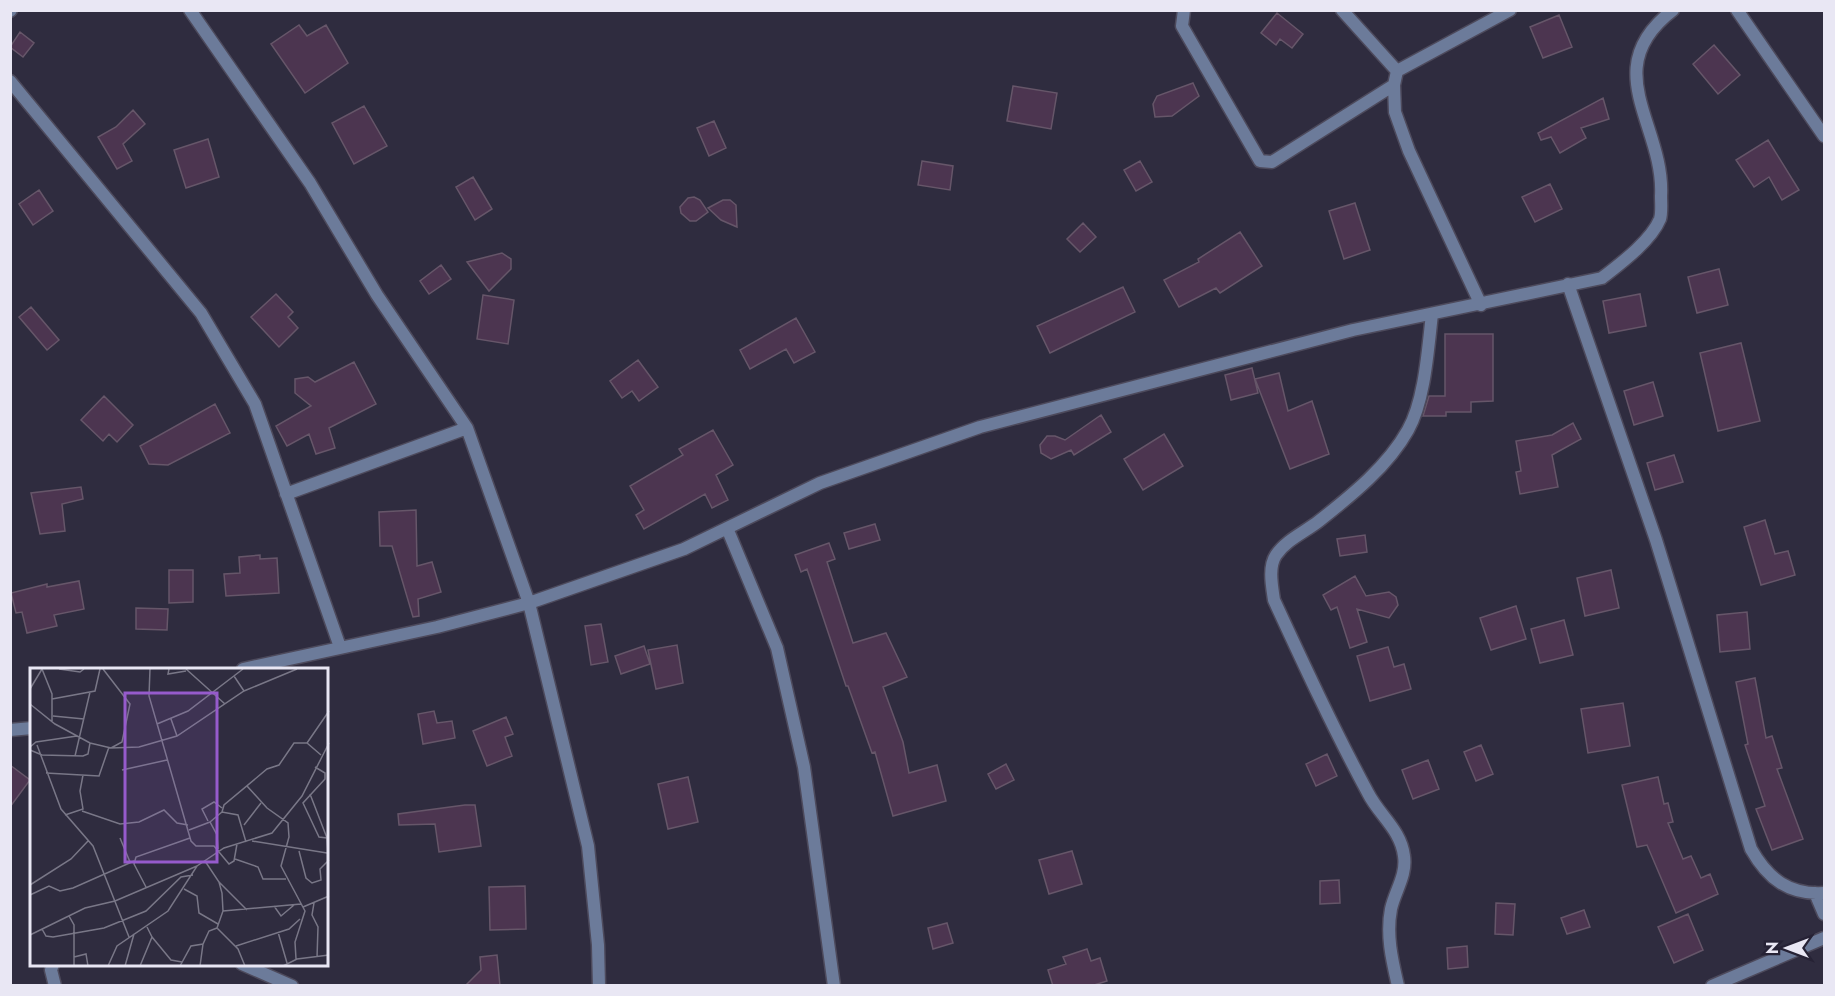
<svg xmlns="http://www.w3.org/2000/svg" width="1835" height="996" font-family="Jost,sans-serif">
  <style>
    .building { fill: #4c3550; stroke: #665669; stroke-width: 1.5 }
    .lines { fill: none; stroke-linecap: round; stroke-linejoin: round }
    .minor-casing { stroke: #4d4a5c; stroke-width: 15 }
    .tertiary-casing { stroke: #4d4a5c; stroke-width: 15 }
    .minor { stroke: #6c7b9a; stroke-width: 12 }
    .tertiary { stroke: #6c7b9a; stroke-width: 12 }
    .inset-road { fill: none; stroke: #797787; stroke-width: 1.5 }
    .view { fill: #965bcc; fill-opacity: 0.15; stroke: #965bcc; stroke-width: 3 }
    .inset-edge { fill: none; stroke: #e9e7f4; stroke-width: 3 }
  </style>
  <rect width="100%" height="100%" fill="#2f2c3f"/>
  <path class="building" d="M1277 13 1303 34 1292 48 1280 39 1276 45 1261 33Z
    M1559 15 1572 47 1543 58 1530 27Z
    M299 25 307 36 326 25 348 63 305 93 271 44Z
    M20 32 34 43 23 57 10 47Z
    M1714 45 1740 75 1718 94 1693 64Z
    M1193 83 1199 96 1172 116 1155 117 1153 104 1157 96Z
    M1013 86 1057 93 1051 129 1007 121Z
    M1603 98 1609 119 1581 128 1586 138 1560 153 1551 137 1541 140 1538 133Z
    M364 106 387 146 354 164 332 123Z
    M133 110 145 124 123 144 132 161 117 169 98 137 116 127Z
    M714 121 726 148 709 156 697 128Z
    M208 139 219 177 186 188 174 150Z
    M1768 140 1799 190 1782 200 1769 177 1754 187 1736 160Z
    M922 161 953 166 950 190 918 185Z
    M1140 161 1152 182 1136 191 1124 170Z
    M473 177 492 209 475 220 456 187Z
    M1550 184 1562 209 1535 222 1522 197Z
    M39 190 53 211 33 225 19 204Z
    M694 197 700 200 708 212 696 221H690L681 213 680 207 688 198Z
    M723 200H730L736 205 737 227 721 220 708 208Z
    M1355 203 1370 250 1344 259 1329 211Z
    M1083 223 1096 237 1080 252 1067 239Z
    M1240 232 1262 266 1220 293 1216 288 1179 307 1164 280 1199 262 1198 259Z
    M502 253 511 259V269L489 291 467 262Z
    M441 265 451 279 429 294 420 281Z
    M1719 269 1728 305 1697 313 1688 277Z
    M1123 287 1135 312 1050 353 1037 326Z
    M276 294 293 312 288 317 298 328 279 347 251 317Z
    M1640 294 1646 326 1609 333 1603 301Z
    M483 295 514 300 508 344 477 339Z
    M31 307 59 340 47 350 19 317Z
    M796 318 815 352 794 363 786 349 750 369 740 350Z
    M1445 334H1493V401L1471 402V412H1446V416H1423L1429 396H1445Z
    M1741 343 1760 421 1718 431 1700 353Z
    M638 360 658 387 639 401 632 391 622 398 610 381Z
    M354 362 376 404 329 428 335 448 316 454 309 434 287 446 276 426 311 406 295 393V379L308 377 315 382Z
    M1252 368 1258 393 1231 400 1225 375Z
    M1279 373 1288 411 1312 401 1329 454 1290 469 1255 379Z
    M1653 382 1663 416 1634 425 1624 391Z
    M104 396 133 425 117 442 109 434 103 441 81 420Z
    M215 404 230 433 168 465 149 464 140 446Z
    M1101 415 1111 432 1074 455 1071 450 1051 459 1041 453 1040 445 1047 436H1055L1065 440Z
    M1573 423 1581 439 1552 455 1558 487 1520 494 1516 472 1521 471 1516 441 1552 435Z
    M713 430 733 465 716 475 728 500 712 508 705 494 644 529 636 515 644 510 630 486 683 455 679 449Z
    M1164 434 1183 466 1143 490 1124 459Z
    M1674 455 1683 482 1655 490 1647 463Z
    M81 487 83 499 62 504 65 531 40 534 31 493Z
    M416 510 417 566 432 562 441 592 418 599 419 616 413 617 392 546H380L379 512Z
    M1765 520 1775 554 1788 551 1795 575 1761 585 1744 527Z
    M875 524 880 540 849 549 844 533Z
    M1365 535 1367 552 1340 556 1337 539Z
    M829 543 835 559 827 562 853 643 886 633 907 677 883 687 903 742 909 773 937 765 946 801 893 816 875 752 872 753 848 686H846L807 569 801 572 795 555Z
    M260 555V559L277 558 279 593 226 596 224 574 240 573 239 557Z
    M169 570H193V602L169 603Z
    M1611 570 1619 608 1585 616 1577 578Z
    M1355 576 1366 596 1389 592 1396 597 1398 605 1389 618 1357 609 1367 642 1350 648 1337 607 1331 610 1323 595Z
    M79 581 84 609 54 615 57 626 27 633 22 612 16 613 11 593 47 584V587Z
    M1516 606 1526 639 1491 650 1480 618Z
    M136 608 168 609 167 630 136 629Z
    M1747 612 1750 649 1720 652 1717 615Z
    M1564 620 1573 655 1540 663 1531 629Z
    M601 624 608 662 591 665 585 626Z
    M677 645 683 683 656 689 648 650Z
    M644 646 650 664 621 674 615 656Z
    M1388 647 1394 667 1404 664 1411 689 1370 701 1357 656Z
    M1755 678 1766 738 1772 736 1782 768 1777 769 1803 839 1772 850 1756 809 1765 806 1745 745 1748 744 1736 682Z
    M1623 703 1630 746 1588 753 1581 709Z
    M434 711 437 723 452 721 455 738 423 744 418 714Z
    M506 717 513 734 505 737 512 756 487 766 473 731Z
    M1481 745 1493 774 1476 781 1464 752Z
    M1327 754 1337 776 1316 786 1306 764Z
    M1428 760 1439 789 1413 799 1402 770Z
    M1006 764 1014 780 996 789 988 774Z
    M10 765 30 780 10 807Z
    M688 777 698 822 668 829 658 784Z
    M1658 777 1664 804 1668 803 1673 822 1668 823 1683 859 1691 856 1701 878 1710 874 1718 894 1676 913 1647 845 1637 847 1622 785Z
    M465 805H475L481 846 439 852 435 824 399 825 398 814Z
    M1072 851 1082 884 1049 894 1039 860Z
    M1339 880 1340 903 1320 904V881Z
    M525 886 526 929 490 930 489 887Z
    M1496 903 1515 904 1513 935 1495 934Z
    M1584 910 1590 927 1567 934 1561 918Z
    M1688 914 1703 950 1674 963 1658 927Z
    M947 923 953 943 933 949 928 928Z
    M1467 946 1468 967 1448 969 1447 948Z
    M1087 949 1091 961 1100 958 1107 981 1091 986H1053L1048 970 1066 964 1063 957Z
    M497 955 500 986H465L481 970 480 957Z"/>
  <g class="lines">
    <defs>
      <path id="minor" d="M190 10 310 183 377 295 467 428 529 603 588 846 598 945 599 986
        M1184 10 1182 26 1260 161 1272 162 1394 85
        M1342 10 1397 71
        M10 11 11 10
        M10 81 201 313 255 404 340 647
        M1568 284 1656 540 1751 849C1768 879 1789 895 1824 893
        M1481 305 1409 151 1395 112 1394 85 1397 71 1510 10
        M286 494 467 428
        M727 528 777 648 804 767 834 986
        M243 669 437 627 529 603 684 549 820 483 980 427 1353 330 1602 278C1620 264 1651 241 1660 219 1662 213 1661 203 1661 196 1665 125 1596 69 1673 10
        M10 730 32 728
        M1815 893 1824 914
        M53 964 51 970 55 986
        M242 964 292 986
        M1398 986C1392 960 1386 935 1391 909 1395 891 1407 875 1404 856 1401 830 1379 815 1368 793 1334 730 1304 665 1274 600 1272 586 1268 567 1276 555 1286 540 1305 532 1319 521 1352 495 1388 466 1408 430 1425 400 1428 348 1432 314
        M1712 986 1824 938"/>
      <path id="tertiary" d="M1737 10 1824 136"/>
    </defs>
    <use href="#minor" class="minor-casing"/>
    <use href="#tertiary" class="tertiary-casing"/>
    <use href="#minor" class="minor"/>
    <use href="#tertiary" class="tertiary"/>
  </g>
  <g transform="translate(30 668)">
    <rect width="298" height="298" fill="#2f2c3f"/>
    <path class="inset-road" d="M12 1 22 26V53M29 1 50 4 54 1M73 1 100 36 92 74 81 80M120 1 119 28 161 173 166 178H184L199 196 204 193 207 176M139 1 138 6 156 3M156 1 195 36M204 8 214 23M0 21 12 1M22 31 65 23 70 1M0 36 25 56 60 75 81 80 109 79 147 68 214 23 267 1M23 48 54 51M141 51 147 68M127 56 158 43 213 1M277 75 299 43M7 77 31 141 63 178 99 269M0 79 6 74 47 68M0 82 12 87 53 88 58 86 60 75M45 88 60 24M285 99 295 105V111L273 135 289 169 297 170 298 185M92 102 137 92M16 105 69 108 79 79M217 118 237 140 258 155 259 169 251 198 275 243 265 274 266 291M280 126 297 170M52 143 90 156 109 154 134 142 147 155 158 157M192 144 194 137 237 101 249 97 264 75H277L291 87M35 147 53 141 50 123 53 107M178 153 172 141 184 134 192 140M180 154 192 144 208 147 216 174M214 157 231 135M159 162 180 154 187 167 188 181M90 170 100 194M222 173 297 185M269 183 276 210 282 215 291 212 290 201 299 192M205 191 228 199 233 211H256M175 193 189 214 192 225 193 243 187 260M189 214 217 242M0 217 41 191 58 173M116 219 104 196 106 189 160 170M154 221 167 228 169 245 188 256M0 227 19 218 30 223 43 220 104 193M284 235 282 247 288 259 287 290M244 238 251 248 264 237M273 239 299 228M193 243 271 236M39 248 44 257V298M187 260 208 281 215 298M12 261 16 268 23 269 74 260 116 243 151 209 163 207M248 264 257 295M0 267 55 240 85 233 167 198M122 269 141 292 152 294M206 278 259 261 270 251M44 289 56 286 58 298M78 298 87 278 138 243 167 198 194 180 242 165 272 128 299 75M95 298 104 266M110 298 122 269 117 259M150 298 161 278 173 276 179 263 187 260M170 298 173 276M253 298 267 291 299 287"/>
    <path class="view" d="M95 25H187V194H95Z"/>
    <rect width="298" height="298" class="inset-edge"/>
  </g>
  <rect width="1835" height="996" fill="none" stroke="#e9e7f4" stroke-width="24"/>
  <g transform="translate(1787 948) rotate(270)" stroke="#262235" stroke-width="4.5" paint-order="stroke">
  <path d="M0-4.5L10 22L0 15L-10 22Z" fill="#e9e7f4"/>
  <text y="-9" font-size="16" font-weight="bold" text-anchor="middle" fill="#e9e7f4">N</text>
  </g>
</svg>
